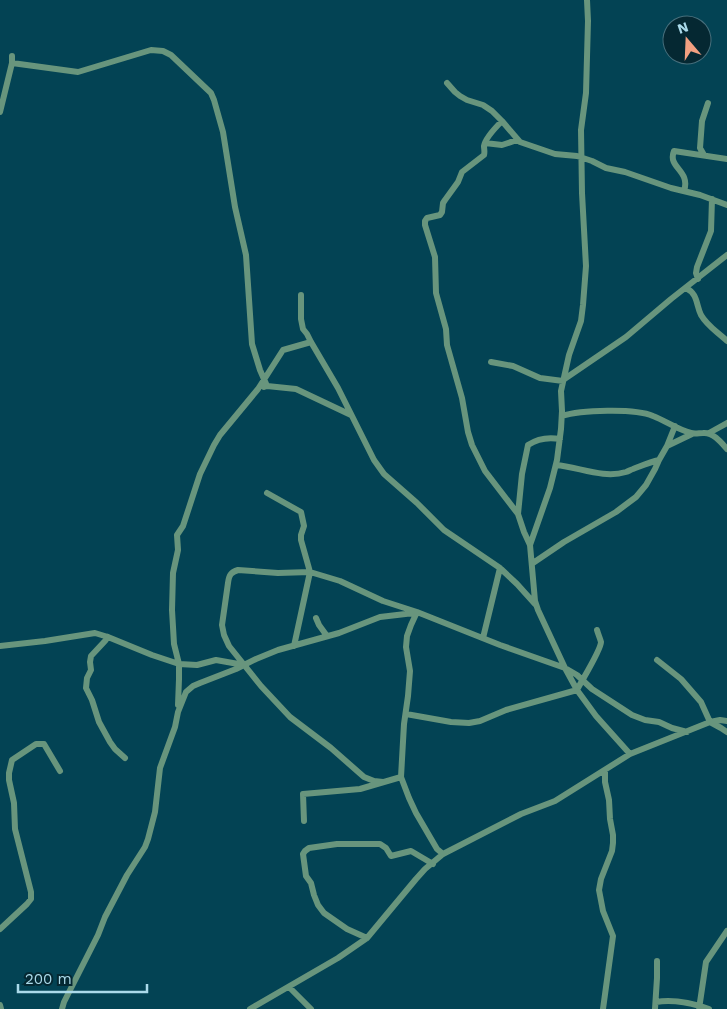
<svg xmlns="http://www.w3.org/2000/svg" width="727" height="1009" font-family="'Work Sans',sans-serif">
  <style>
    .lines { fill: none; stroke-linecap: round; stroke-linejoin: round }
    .minor { stroke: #68957d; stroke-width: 6 }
  </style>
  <rect width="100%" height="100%" fill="#034354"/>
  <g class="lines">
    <path class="minor" d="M12 63 78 72 151 50 163 51 171 55 211 93 214 100 223 132 235 207 246 255 252 344 260 370 267 386
      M447 83 455 92 460 96 467 100 483 105 492 111 502 121 520 142 555 154 577 156 592 161 606 168 625 172 671 188 700 195 727 205
      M0 112 12 63V56
      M502 121C497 126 485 139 484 146 484 149 485 152 484 155L462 172 458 182 445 200 443 203 442 212 440 215 427 218 425 221V225L435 257 436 293 446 329 447 345 462 398 468 432 472 445 485 471 518 514 524 532 530 545 535 601 538 610 565 668 577 690 596 716 630 754
      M485 143 502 145 517 140
      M704 155 700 148 702 121 708 103
      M684 191C691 170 667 168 674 151L727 159
      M698 279 696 273 697 267 711 231 712 199
      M686 288C698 294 696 305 701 315 708 327 718 332 727 341
      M301 295V319L303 329 307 334 311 342 338 388 374 460 384 474 417 503 444 530 500 568 517 584 535 604
      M491 362 513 366 540 378 563 381
      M563 380 626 337 671 299 727 255
      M264 387 267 386 296 389 351 415
      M562 416C580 410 635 408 653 416 666 421 678 430 691 433 695 434 699 433 703 433 713 432 721 442 727 449
      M709 433 727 423
      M667 446 675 426
      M556 465C579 467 603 479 626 472 629 471 630 470 633 469 641 466 650 462 659 460
      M267 493 301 512 304 526 301 535V540L310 572 294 646
      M518 514 522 474 528 445C537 439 549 437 560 439
      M530 545 550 488 557 460 561 429 562 411 561 391 569 355 581 321 583 305 586 266 582 193 581 130 586 93 588 21 587 0
      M533 563 564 542 616 512 636 497 646 485 655 469 659 460 667 446 692 434
      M417 612 411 625 407 636 406 647 410 671 408 696 404 724 401 777 409 798 416 813 437 849 443 854
      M316 618 319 625 327 636
      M108 637 105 641 91 656 90 662 91 670 87 678 86 688 92 700 99 722 110 742 115 749 125 758
      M483 638 500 568
      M0 646 45 641 95 633 108 637 152 655 179 664V679L178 705
      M657 660 681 679 701 702 710 722 721 728 727 732
      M244 665 216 660 197 665 179 664 174 644 172 610 173 573 178 550 177 535 183 526 200 474 214 445 220 435 258 389 283 350 311 342
      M406 714 451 722 469 723 480 721 506 710 577 690C582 680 601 650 601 642 600 638 598 634 597 630
      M383 782 374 781 364 777 331 748 290 717 261 686 229 646 224 635 222 625 228 583C229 575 231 572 238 570L278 573 310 572 340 581 383 601 417 612 500 645 565 668 577 675 592 689 632 715 645 720 659 722 672 728 687 732
      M304 821 303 794 360 789 401 777
      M0 929 27 904 31 899V892L15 829 14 803 9 780V773L12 760 36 744H44L60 771
      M367 938 347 929 324 913 318 905 314 895 311 883 306 876 303 854 305 851 309 848 337 844H380L386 848 391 856 411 851 433 864
      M289 987 311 1009
      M656 1002C674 999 692 1003 709 1009
      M0 1005 1 1009
      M62 1009 64 1002 98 935 105 917 127 875 145 847 148 839 155 812 160 768 175 727 178 712 186 692 193 686 200 683 236 669 256 659 278 650 339 633 380 617 414 613
      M250 1009 338 958 367 938 416 879 425 869 443 854 521 814 555 801 630 754 710 722 720 720 727 721
      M603 1009 613 936 603 911 599 890 601 879 612 851 613 843V835L610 819 609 800 605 782V770
      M655 1009 657 978V961
      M699 1009 706 962 727 931"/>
  </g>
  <g transform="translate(687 40) rotate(341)"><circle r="24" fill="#052832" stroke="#476f7c"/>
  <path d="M0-4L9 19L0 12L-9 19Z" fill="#f2a081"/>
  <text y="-8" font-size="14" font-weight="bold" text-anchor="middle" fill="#abdaea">N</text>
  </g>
  <path d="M18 984v8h129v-8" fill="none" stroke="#abdaea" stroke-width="2.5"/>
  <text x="25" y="984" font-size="15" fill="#abdaea" stroke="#052832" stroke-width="4" paint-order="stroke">200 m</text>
</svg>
